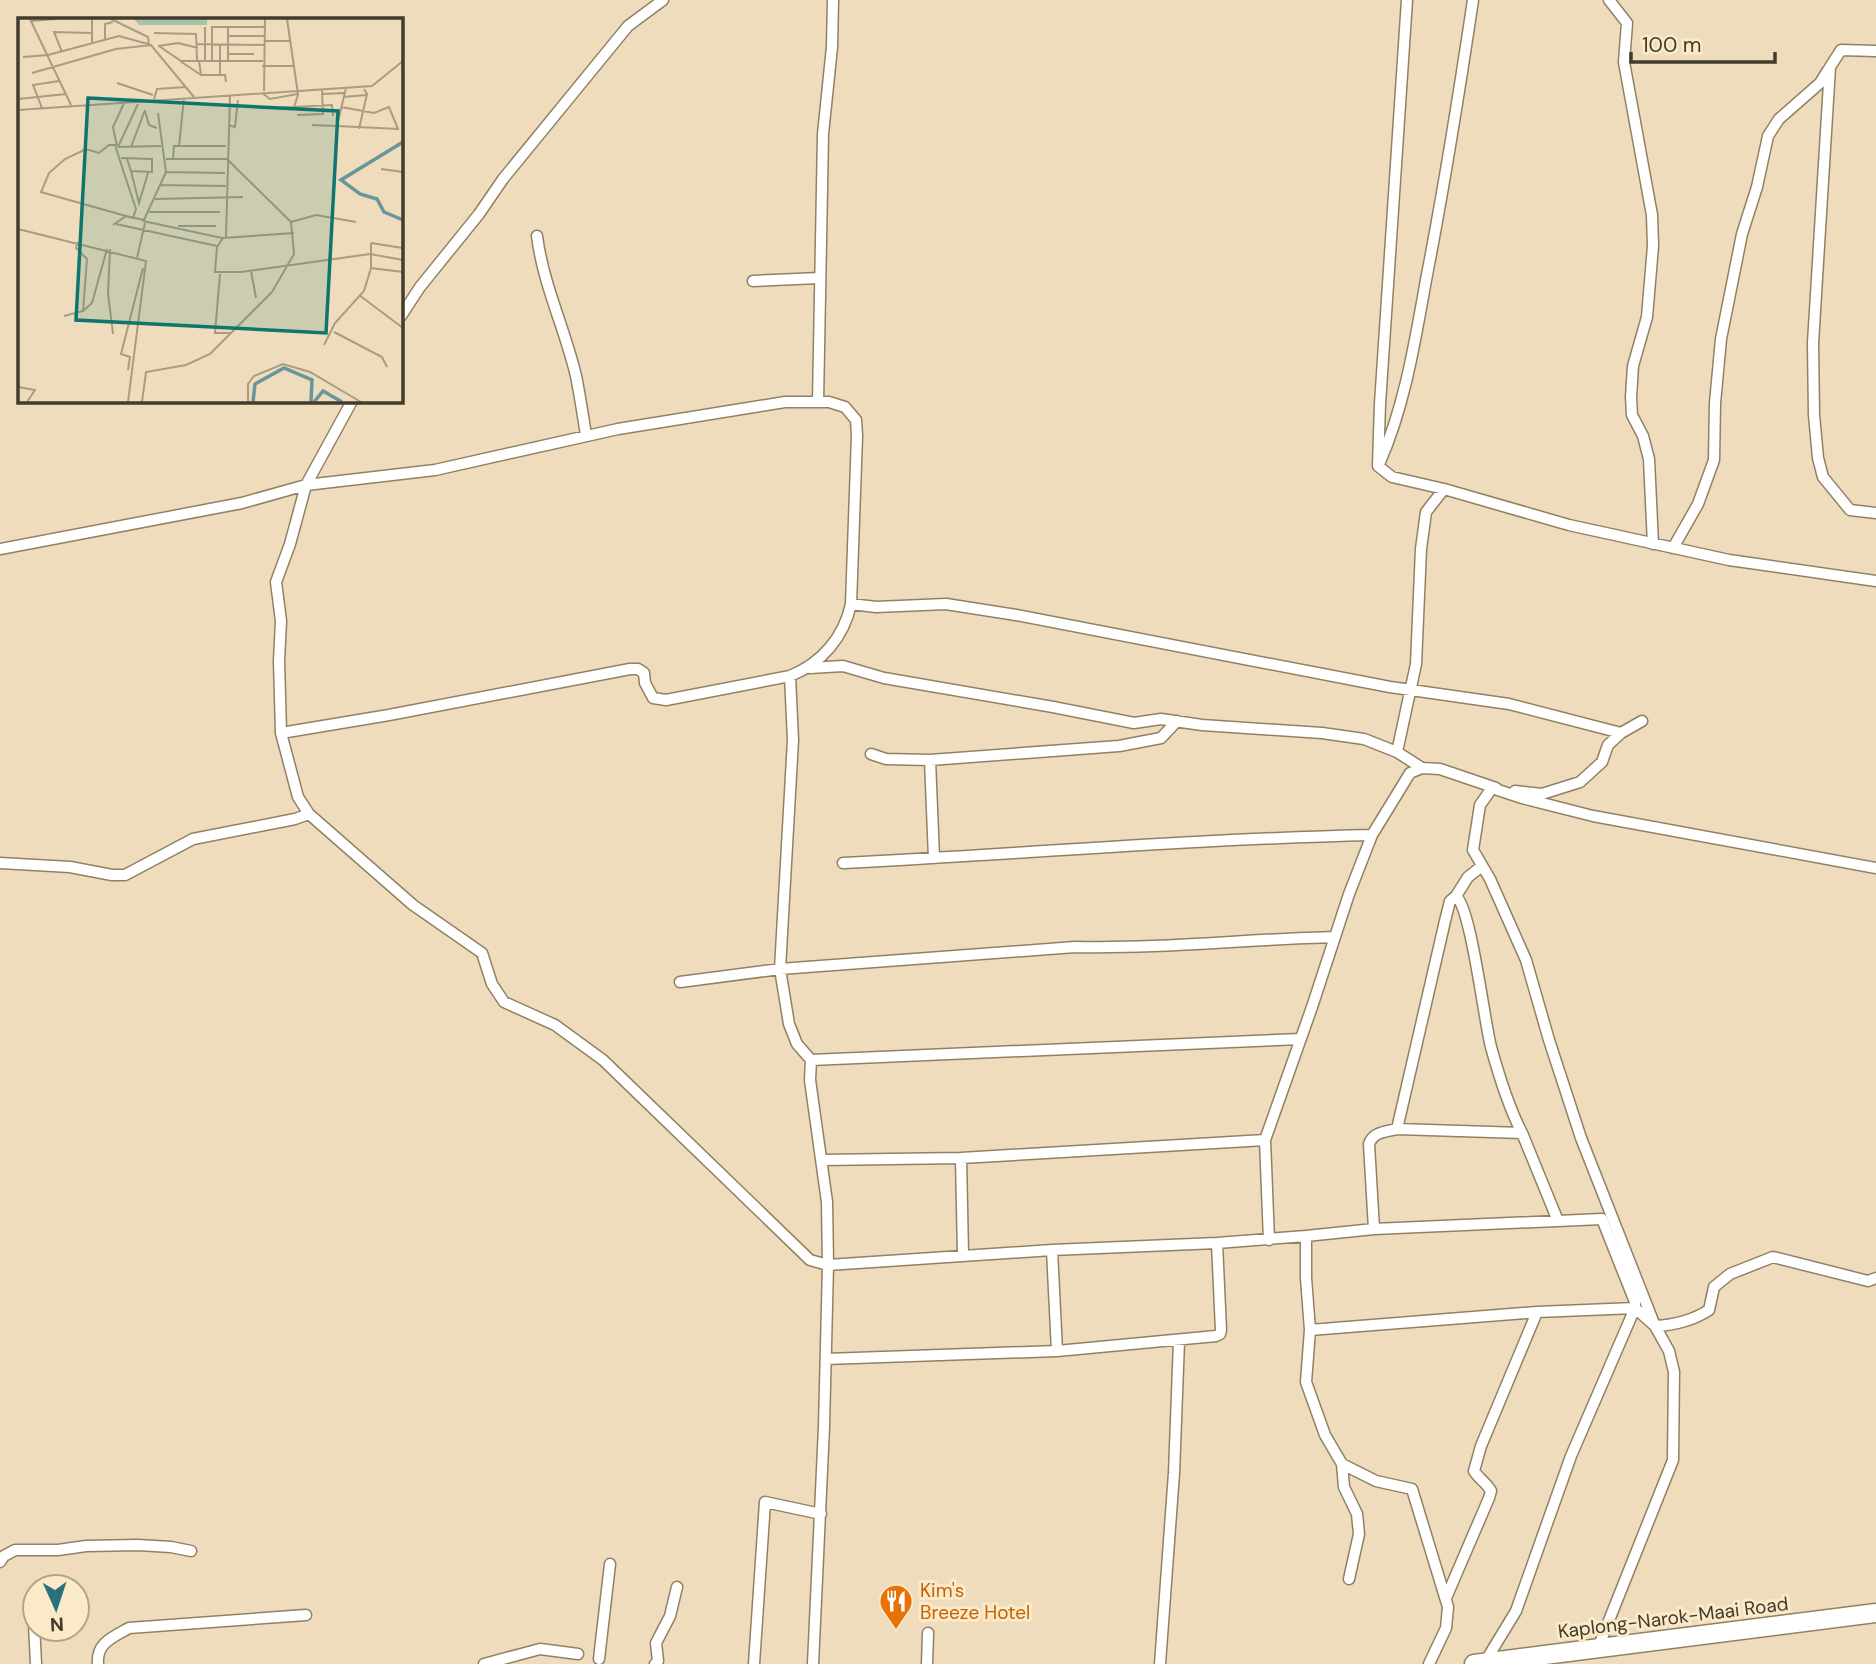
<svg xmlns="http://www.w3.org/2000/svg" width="1876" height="1664" font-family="'DM Sans',sans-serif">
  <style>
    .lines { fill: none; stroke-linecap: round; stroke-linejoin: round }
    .street-casing { stroke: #918163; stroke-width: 13 }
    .highway-casing { stroke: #918163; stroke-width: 21 }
    .street { stroke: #fff; stroke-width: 10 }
    .highway { stroke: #fff; stroke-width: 18 }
    .labels { text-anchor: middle; stroke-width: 6; stroke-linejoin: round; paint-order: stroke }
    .food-label { font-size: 19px; fill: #c56008; stroke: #fbeac8; text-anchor: start }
    .street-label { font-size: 19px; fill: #423b2e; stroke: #fbeac8 }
    .inset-river { fill: none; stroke: #69969d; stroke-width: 3.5 }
    .inset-road { fill: none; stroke: #a99c83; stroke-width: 2 }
    .view { fill: #0f766e; fill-opacity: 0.15; stroke: #0f766e; stroke-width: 3.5 }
    .inset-edge { fill: none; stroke: #423b2e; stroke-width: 3.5 }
  </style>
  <rect width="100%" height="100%" fill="#eedcbc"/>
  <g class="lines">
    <defs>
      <path id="street" d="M1407 0 1380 404 1378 466 1392 477 1444 489 1569 525 1729 560 1876 581
        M1609 0 1627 23 1624 62 1652 215 1653 246 1647 317 1633 366 1631 397 1632 415 1643 436 1649 459 1653 544
        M1876 51 1841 50 1830 67 1813 343 1814 415 1818 458 1823 477 1850 510 1876 513
        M537 236C543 284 565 329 576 376 580 396 583 416 586 435
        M753 281 819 278
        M401 316 420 287 479 214 503 179 628 26 663 0
        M352 401 306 485 290 544 276 582 281 621 279 661 281 733 298 797 309 814 413 905 482 953 492 984 504 1002 555 1025 603 1060 810 1260 828 1265 1052 1250 1217 1243 1306 1236V1278L1310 1330 1306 1382 1325 1435 1342 1464 1344 1487 1357 1514 1359 1534 1349 1579
        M818 402 823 134 832 47 833 0
        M1380 462C1405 405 1415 341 1426 280 1444 187 1459 94 1473 0
        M1673 548 1698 504 1714 460 1715 403 1721 339 1742 234 1757 187 1768 136 1779 119 1820 83 1828 70
        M0 549 242 503 306 485 435 470 618 429 785 402H829L845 407 856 420 857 436 851 604C844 637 822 663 790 676L666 700 653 698 645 683 644 673 638 669H630L389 715 281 733
        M851 604 876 607 946 604 1016 615 1390 687 1509 704 1621 733
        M810 668 843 666 884 678 1053 707 1134 723 1161 719 1202 725 1322 733 1364 739 1397 752 1422 768
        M790 676 793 740 780 969 789 1024 797 1044 811 1060 810 1080 827 1202 828 1265 824 1427 813 1664
        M1397 752 1416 664 1421 549 1426 512 1444 489
        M871 754 886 759 930 760 1119 746 1161 738 1177 721
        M930 760 934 858
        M1515 791 1542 794 1580 782 1602 762 1608 745 1621 733 1642 721
        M0 863 70 867 112 875H125L193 839 295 819 309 814
        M843 863C1019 854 1195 839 1372 835
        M1876 868 1593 816 1522 798 1492 788 1480 805 1473 850 1490 879 1526 960 1549 1040 1581 1138 1655 1326C1675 1325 1692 1321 1709 1310L1714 1287 1730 1274 1773 1257 1868 1281 1876 1278
        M1456 896 1468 877 1482 866
        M680 982 780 969 1075 947C1162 949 1248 939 1335 937
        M811 1060 1300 1039
        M1397 1129 1445 921 1450 901 1456 896C1471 908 1484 1020 1491 1047 1499 1076 1508 1106 1522 1133
        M961 1158 963 1255
        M822 1160 961 1158 1265 1140
        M1306 1236 1374 1229
        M1269 1240 1265 1140 1312 1007 1349 894 1372 835 1410 773 1422 768 1440 769 1496 788
        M1052 1250 1057 1351
        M1310 1330 1537 1312 1635 1308 1655 1326 1669 1351 1674 1372 1673 1460 1598 1648
        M826 1359 1057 1351 1216 1336 1220 1334 1221 1330 1217 1243
        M1342 1464 1376 1481 1412 1489 1448 1607 1446 1628 1429 1664
        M0 1562 4 1556 15 1550H58L86 1546 138 1545 171 1547 191 1551
        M1446 1598 1489 1498 1491 1491C1486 1482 1479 1479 1474 1471L1481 1446 1537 1312
        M34 1624 36 1664
        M599 1659 610 1564
        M1485 1662 1516 1611 1571 1456 1635 1308V1302L1602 1219 1374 1229 1369 1144C1373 1132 1385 1132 1397 1129L1522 1133 1558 1221
        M98 1664C96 1643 113 1637 129 1628L306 1615
        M484 1664 540 1649 578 1654
        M655 1664 658 1661 656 1643 670 1616 677 1587
        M754 1664 765 1502 821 1514
        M927 1664 928 1633
        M1160 1664 1174 1473 1179 1341"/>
      <path id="highway" d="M1474 1664 1876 1613"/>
    </defs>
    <use href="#street" class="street-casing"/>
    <use href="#highway" class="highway-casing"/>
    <use href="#street" class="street"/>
    <use href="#highway" class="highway"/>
  </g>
  <defs>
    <symbol id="restaurant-pin" viewBox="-11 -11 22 30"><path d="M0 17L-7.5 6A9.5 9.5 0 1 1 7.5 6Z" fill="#e8710a" stroke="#fbeac8"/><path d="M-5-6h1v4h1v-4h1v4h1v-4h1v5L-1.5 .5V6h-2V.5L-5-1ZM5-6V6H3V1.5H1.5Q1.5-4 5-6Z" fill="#fff"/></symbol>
  </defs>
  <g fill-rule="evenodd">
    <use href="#restaurant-pin" x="877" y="1582" width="38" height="52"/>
  </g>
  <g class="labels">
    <g class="food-label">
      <text x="920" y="1597">Kim's<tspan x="920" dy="22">Breeze Hotel</tspan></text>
    </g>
    <g class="street-label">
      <text transform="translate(1673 1617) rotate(-7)" y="7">Kaplong-Narok-Maai Road</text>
    </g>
  </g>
  <g transform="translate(18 18)">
    <rect width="385" height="385" fill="#eedcbc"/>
    <path d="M116 1H189V7H121Z" fill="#a6c3aa"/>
    <path class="inset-river" d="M385 124 323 162 342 176 359 181 366 194 385 202M235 384 237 366 266 350 294 362 293 384M296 384 305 373 324 384"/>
    <path class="inset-road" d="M12 1 53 87M93 1 130 19 131 27M13 3 38 1M210 10V42M136 15 178 16 179 42M210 18H246M87 21V6L95 4M246 23H272M74 25V1M179 26 246 27M140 28 160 25 180 30M141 28 163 43H245M44 34 36 14 73 15M210 36H236M5 39 30 37 101 18 130 26M162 43 183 57M181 43 183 57H207L208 64M187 43V9M194 43V9H247M244 48H277M14 55 98 31 133 27 176 79M202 57V26M99 65 135 77M246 73 247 1M244 75 252 81 280 76 269 1M305 76 326 75M325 79 348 77M0 81 48 76M136 81 139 71 168 69M276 89 314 87 315 98M24 90 15 67 41 63M243 90 276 89 280 77M0 92 354 68 385 43M127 93 131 107 139 110M279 97 305 96 304 72M210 107 217 109 220 82M294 107 319 108 328 70M319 108 380 111 371 89 356 95 323 89M341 111 349 76 346 71M91 127H97L105 152 118 191 115 200 23 174 31 155 47 141 68 131 81 135ZM99 128 95 109 106 85M161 128 166 80M100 129 120 86M100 129 143 128M113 129 127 92M103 140 134 141V154L113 153 109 141M155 141 156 128H208M363 151 385 154M113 153 121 185 130 155M148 154 207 155M142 167 208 168M137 181 225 179M131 194H202M125 203 204 220M273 204 298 197 338 204M98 206 199 228M95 207 108 198 126 202 148 154 140 95M160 208H198M0 211 128 243 110 384M276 215 205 220 199 229 197 254H223L352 236 385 242M208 219 212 77M353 225 385 230M92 231 90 275 95 316M119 240 127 205M353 250 385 254M233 253 238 280M202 256 197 315H212M341 277 385 310M65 293 74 285 89 231M46 298 65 293 69 241 58 230 60 224M316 314 364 339 369 349M306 327 317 305 346 273 353 250V225M110 352 112 339 103 336 125 250M0 369 17 372 9 384M124 384 128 354 168 347 192 336 254 274 276 236 273 204 209 141H148M230 384V366L236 358 265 346 292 354 343 384"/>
    <path class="view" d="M70 80 320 93 308 315 58 302Z"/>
    <rect width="385" height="385" class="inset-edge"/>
  </g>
  <g transform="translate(56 1608) rotate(177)"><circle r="33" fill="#fbeac8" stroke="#b1a48a" stroke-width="2"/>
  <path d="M0-5L12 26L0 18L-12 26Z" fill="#29717c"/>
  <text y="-10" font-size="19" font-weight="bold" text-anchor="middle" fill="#423b2e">N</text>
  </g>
  <path d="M1631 52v10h144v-10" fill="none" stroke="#423b2e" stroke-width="3.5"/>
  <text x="1642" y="52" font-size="21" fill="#423b2e" stroke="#fbeac8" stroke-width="5" paint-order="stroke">100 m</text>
</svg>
